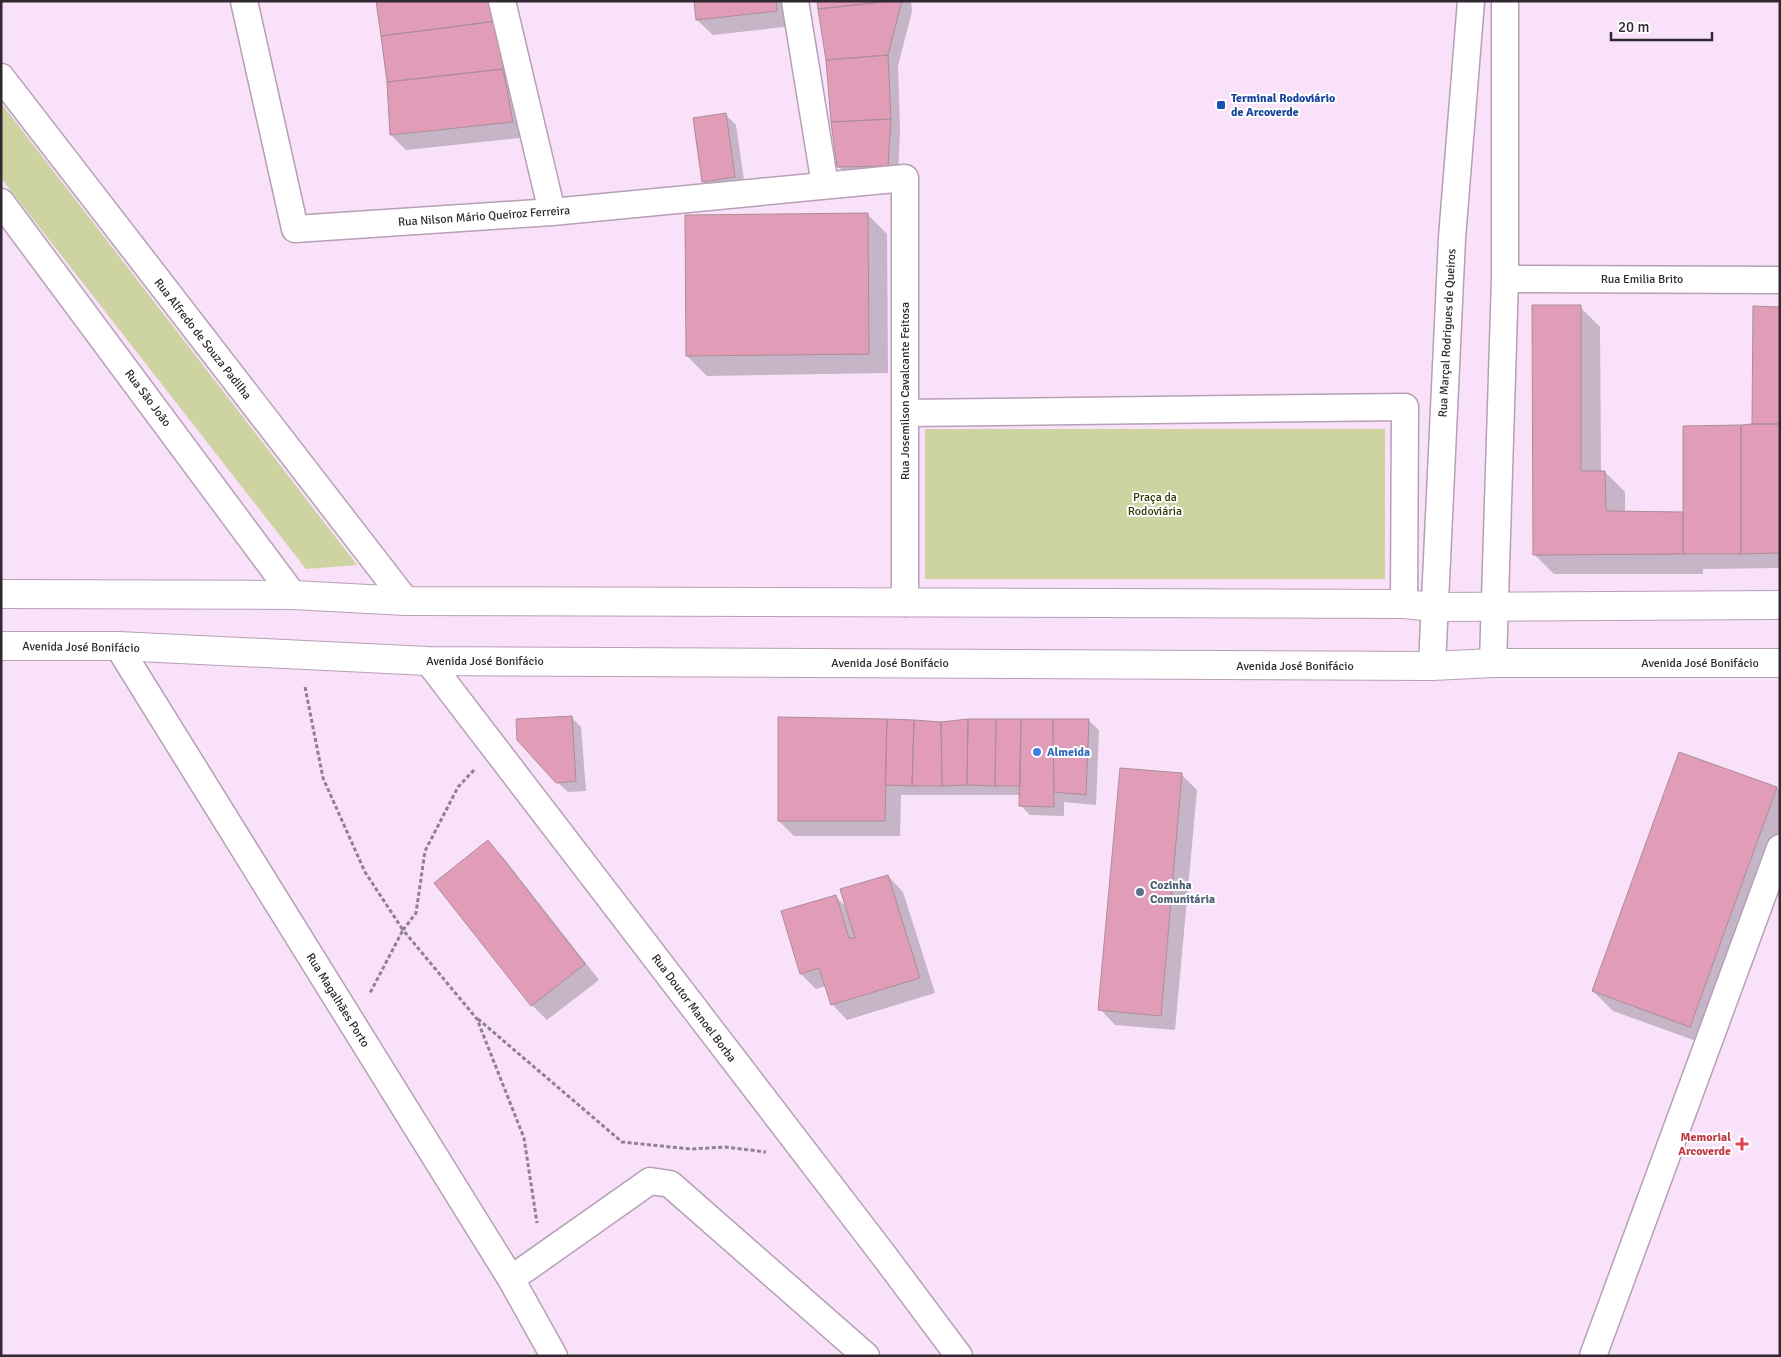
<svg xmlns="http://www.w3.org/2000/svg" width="1781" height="1357" font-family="Signika,sans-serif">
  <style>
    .green { fill: #cdd4a2 }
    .shadow { fill: #0003 }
    .building { fill: #e19db7; stroke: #ab8d97 }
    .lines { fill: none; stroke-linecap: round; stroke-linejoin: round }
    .street-casing { stroke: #b6a0b6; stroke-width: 29 }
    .secondary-casing { stroke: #b6a0b6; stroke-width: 30 }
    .path { stroke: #908191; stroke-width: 3; stroke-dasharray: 4 2.5; stroke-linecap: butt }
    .street { stroke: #fff; stroke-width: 26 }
    .secondary { stroke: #fff; stroke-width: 28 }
    .transit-dot { fill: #1a4fb4; stroke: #fff; stroke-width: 2 }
    .shop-dot { fill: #3f7fe0; stroke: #fff; stroke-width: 2 }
    .service-dot { fill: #5c6f8a; stroke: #fff; stroke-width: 2 }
    .health-dot { fill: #e0444e; stroke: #fff; stroke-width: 2 }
    .labels { text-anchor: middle; stroke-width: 4; stroke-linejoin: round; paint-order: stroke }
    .transit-label { font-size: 12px; font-weight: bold; fill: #164399; stroke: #fff; text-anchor: start }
    .street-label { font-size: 12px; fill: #312932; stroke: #fff }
    .park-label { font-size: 12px; fill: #333804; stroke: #fff }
    .shop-label { font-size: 12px; font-weight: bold; fill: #366cbe; stroke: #fff; text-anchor: start }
    .service-label { font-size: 12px; font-weight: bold; fill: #4e5e75; stroke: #fff; text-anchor: start }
    .health-label { font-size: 12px; font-weight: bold; fill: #be3a42; stroke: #fff; text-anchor: end }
  </style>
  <rect width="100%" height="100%" fill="#f8e1f9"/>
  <path class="green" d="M1 103 357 565 306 569 1 178Z
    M925 429H1385V579H925Z"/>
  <path class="shadow" d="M378 1H496L528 137 406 150 391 135 389 82Z
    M695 1H789L792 26 713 35 697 20Z
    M819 1H911L912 11 898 66 900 130 898 176 849 177 838 166Z
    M726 115 736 125 745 187 713 192 703 181Z
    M867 214 887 234 888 373 707 376 687 356Z
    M1580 307 1600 327 1601 472H1605L1625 492V513H1684L1754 425 1780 308V568L1703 569V574H1554L1534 554Z
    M571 717 581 727 586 791 568 792 557 782Z
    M996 720H1088L1099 730 1096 805 1064 802V816L1030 815 1020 805 1021 795H901L900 836H794L779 821 941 723Z
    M1182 775 1197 790 1175 1030 1115 1025 1100 1009Z
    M1777 788 1780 791V854L1710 1046 1613 1011 1593 991Z
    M488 842 503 857 599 980 547 1020 532 1005Z
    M888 876 903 892 935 993 847 1020 832 1004 826 986 816 989 801 974 835 896 847 908Z"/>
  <path class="building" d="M376 1H488L497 21 381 36Z
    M694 1H776L777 11 696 20Z
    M817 1H891L818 9Z
    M891 1H902L888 55 826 60 818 9Z
    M497 21 503 69 387 82 381 36Z
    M888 55 891 119 831 122 826 60Z
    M503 69 513 122 390 135 387 82Z
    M726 113 735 177 702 182 693 118Z
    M891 119 888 166 837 167 831 122Z
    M868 213 869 354 686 356 685 215Z
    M1532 305H1581V471H1605L1606 511 1683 512V554L1533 555Z
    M1753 306 1780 307V424H1752Z
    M1752 424H1780V553L1741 554V425Z
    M1741 425V554H1683V426Z
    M572 716 576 781 556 783 517 740 516 719Z
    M778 717 887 719 885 821H778Z
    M887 719 914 720 912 786 885 785Z
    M968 719H996L995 786 967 785Z
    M968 719 967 785 942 786 941 722Z
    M996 719H1021L1020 786H995Z
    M1021 719H1053L1054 807 1019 806Z
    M1053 719H1089L1086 795 1054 792Z
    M914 720 941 722 942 786H912Z
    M1679 752 1777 787 1690 1027 1592 991Z
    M1120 768 1182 773 1161 1016 1098 1010Z
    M488 840 585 964 531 1006 434 883Z
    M888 875 920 978 831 1005 819 968 800 974 781 911 836 895 849 938H855L840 889Z"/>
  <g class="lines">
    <defs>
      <path id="street" d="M244 1 295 229 552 212 905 178V603
        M502 1 552 212
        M795 1 825 185
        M1 77 406 601
        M1 202 293 595
        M1505 279 1780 280
        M905 413 1405 407 1404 604
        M118 646 511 1279 554 1356
        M428 661 885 1257 959 1356
        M1493 663 1505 279V1
        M1432 666 1452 238 1471 1
        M511 1279 650 1181 670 1184 866 1356
        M1593 1356 1780 848"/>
      <path id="secondary" d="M1 594 293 595 406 601 1404 604 1434 607 1780 605
        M1 646H118L428 661 1432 666 1493 663H1780"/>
    </defs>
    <use href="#street" class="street-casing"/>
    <use href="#secondary" class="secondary-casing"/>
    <path class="path" d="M305 687 323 778 365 872 403 930 370 993
      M474 770 458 787 425 851 416 913 403 930 477 1019 524 1138 537 1223
      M478 1019 622 1142 691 1149 725 1147 766 1152"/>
    <use href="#street" class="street"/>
    <use href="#secondary" class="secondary"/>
  </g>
  <rect class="transit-dot" x="1216" y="100" width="10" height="10" rx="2.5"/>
  <circle class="shop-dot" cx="1037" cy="752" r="5"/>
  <circle class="service-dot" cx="1140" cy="892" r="5"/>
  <path class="health-dot" d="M1739.5 1136.5h5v5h5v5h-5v5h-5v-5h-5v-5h5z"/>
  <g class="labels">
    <g class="transit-label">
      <text x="1231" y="102">Terminal Rodoviário<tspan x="1231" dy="14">de Arcoverde</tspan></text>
    </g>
    <g class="street-label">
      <text transform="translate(484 216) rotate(-4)" y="4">Rua Nilson Mário Queiroz Ferreira</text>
      <text x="1642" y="283">Rua Emilia Brito</text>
      <text transform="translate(1447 333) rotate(-87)" y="4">Rua Marçal Rodrigues de Queiros</text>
      <text transform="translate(203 339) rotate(52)" y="4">Rua Alfredo de Souza Padilha</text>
      <text transform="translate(905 391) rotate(-90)" y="4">Rua Josemilson Cavalcante Feitosa</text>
      <text transform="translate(148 398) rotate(53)" y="4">Rua São João</text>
      <text transform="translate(81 647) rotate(1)" y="4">Avenida José Bonifácio</text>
      <text x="485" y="665">Avenida José Bonifácio</text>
      <text x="890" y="667">Avenida José Bonifácio</text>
      <text x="1700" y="667">Avenida José Bonifácio</text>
      <text x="1295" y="670">Avenida José Bonifácio</text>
      <text transform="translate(338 1000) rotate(58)" y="4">Rua Magalhães Porto</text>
      <text transform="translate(694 1008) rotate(53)" y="4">Rua Doutor Manoel Borba</text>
    </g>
    <g class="park-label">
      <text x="1155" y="501">Praça da<tspan x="1155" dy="14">Rodoviária</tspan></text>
    </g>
    <g class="shop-label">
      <text x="1047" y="756">Almeida</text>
    </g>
    <g class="service-label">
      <text x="1150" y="889">Cozinha<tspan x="1150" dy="14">Comunitária</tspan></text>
    </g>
    <g class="health-label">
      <text x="1731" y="1141">Memorial<tspan x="1731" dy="14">Arcoverde</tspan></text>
    </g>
  </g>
  <rect width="1781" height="1357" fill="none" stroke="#312932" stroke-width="5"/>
  <path d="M1611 32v8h101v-8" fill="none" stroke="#312932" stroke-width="2.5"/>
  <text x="1618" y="32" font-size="15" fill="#312932" stroke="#ffffff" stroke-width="4" paint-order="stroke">20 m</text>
</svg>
